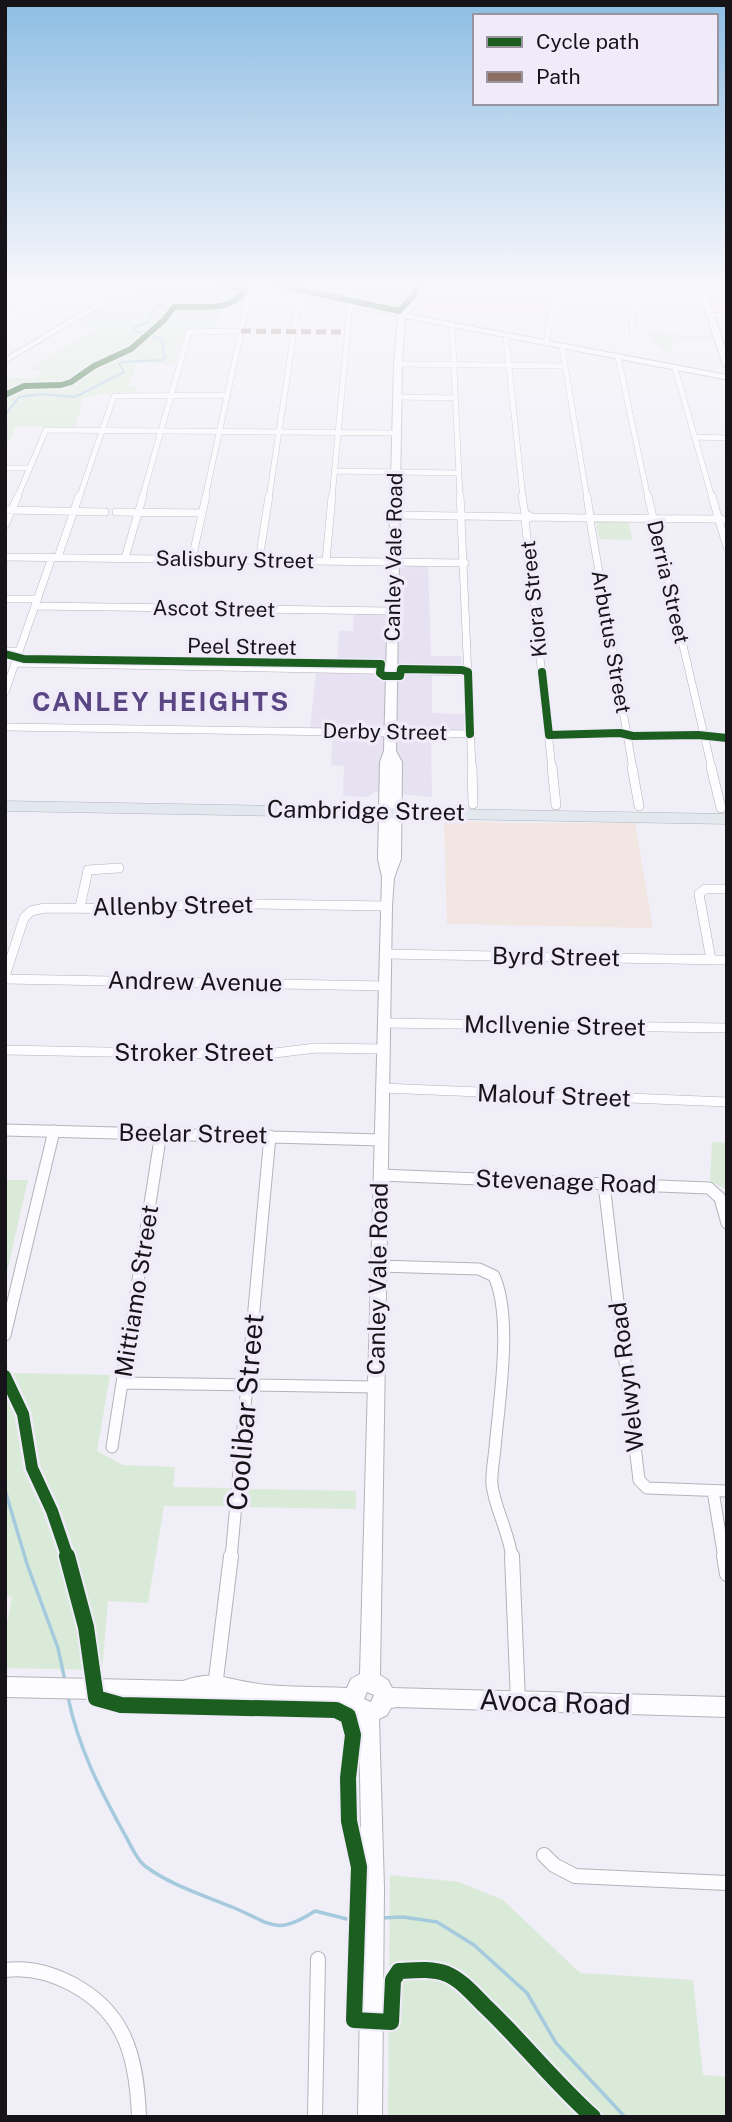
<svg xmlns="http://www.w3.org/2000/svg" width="732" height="2122" font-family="'Public Sans',sans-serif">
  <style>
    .built { fill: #e7e2f2 }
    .education { fill: #f2e6e2 }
    .green { fill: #daead8 }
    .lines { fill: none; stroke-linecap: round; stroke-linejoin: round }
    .stream-far1 { stroke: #a5cade; stroke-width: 2 }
    .stream { stroke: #a5cade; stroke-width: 3.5 }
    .street-far4-casing { stroke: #b5b3ba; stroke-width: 6 }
    .street-far3-casing { stroke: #b5b3ba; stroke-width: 8 }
    .street-far2-casing { stroke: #b5b3ba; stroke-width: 10 }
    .street-far1-casing { stroke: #b5b3ba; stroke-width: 13 }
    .street-casing { stroke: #b5b3ba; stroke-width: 16 }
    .secondary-casing { stroke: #b5b3ba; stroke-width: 2 }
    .highway-casing { stroke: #afb5bf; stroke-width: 1 }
    .street-far4 { stroke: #fdfcfe; stroke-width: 5 }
    .street-far3 { stroke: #fdfcfe; stroke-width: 7 }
    .street-far2 { stroke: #fdfcfe; stroke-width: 9 }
    .street-far1 { stroke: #fdfcfe; stroke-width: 11 }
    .street { stroke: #fdfcfe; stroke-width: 14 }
    .secondary { fill: #fdfcfe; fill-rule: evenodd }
    .highway { fill: #e2e8ee; fill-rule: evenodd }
    .quiet { stroke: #8d6e63; stroke-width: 5; stroke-dasharray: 10 5; stroke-linecap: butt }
    .cycleway-far3-casing { stroke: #efebf9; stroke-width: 9 }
    .cycleway-far2-casing { stroke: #efebf9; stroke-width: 11 }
    .cycleway-far1-casing { stroke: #efebf9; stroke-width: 17 }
    .cycleway-casing { stroke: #efebf9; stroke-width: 20 }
    .cycleway-far3 { stroke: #1b5e20; stroke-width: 6 }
    .cycleway-far2 { stroke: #1b5e20; stroke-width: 8 }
    .cycleway-far1 { stroke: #1b5e20; stroke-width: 12 }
    .cycleway { stroke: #1b5e20; stroke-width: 16 }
    .labels { text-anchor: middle; stroke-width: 7; stroke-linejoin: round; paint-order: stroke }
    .far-street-label { font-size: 21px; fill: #161419; stroke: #efebf9 }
    .street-label { font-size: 24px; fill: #161419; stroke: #efebf9 }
    .far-district-label { font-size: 26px; font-weight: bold; letter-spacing: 2px; fill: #5b4684; stroke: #efebf9 }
    .near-street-label { font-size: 28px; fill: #161419; stroke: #efebf9 }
  </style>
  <rect width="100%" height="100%" fill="#f0eef6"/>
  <path class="built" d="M394 562H428L431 656H461L462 670H432V713L464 714V733H431L432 797 375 792 367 797 343 796 344 766 331 765 333 732H310L316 668H337L339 631H353L354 611H393Z"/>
  <path class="education" d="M429 284H510V289L549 291 545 318 413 311 425 300Z
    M704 284H727V313H714Z
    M444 820 509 823H635L653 928 447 924Z"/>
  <path class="green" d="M143 284H223L248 289 242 306H222L216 329H195L184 333 175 364 137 363 128 386 137 387 135 392C118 392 98 394 82 399L80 406 82 407 75 428 16 426 5 450V378H37L40 371 27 370 95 329 75 324Z
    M313 284H407L405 289 414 290V293L398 310 319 295 323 292Z
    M641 332 711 337V340L673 337 672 353 663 352 649 336Z
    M600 521H628L633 540 599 539 596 523Z
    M712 1142 727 1143V1190L710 1181Z
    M5 1180H28L5 1280Z
    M5 1363 13 1373 110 1375 97 1451 123 1465 175 1467 173 1487 230 1488 229 1506H164L148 1603 108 1601 102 1670 5 1668V1633L12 1597 5 1596Z
    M248 1489 356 1491V1509L246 1507Z
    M390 1875 459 1882 503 1900 580 1973 693 1980 703 2075 727 2077V2117H388Z"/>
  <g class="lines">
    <path class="stream-far1" d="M5 415 19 397 42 394 75 397 124 372 119 364 121 362 162 360 165 358 162 340 153 335 133 331 135 327 148 322C157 303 168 293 190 296L198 303 225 299 227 291 215 284"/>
    <path class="stream" d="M5 1490 27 1564 58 1648 65 1681
      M68 1697C78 1747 100 1790 125 1835 131 1845 136 1859 145 1866 170 1885 203 1895 232 1907 271 1923 275 1937 315 1911L347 1919H363
      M380 1918 403 1917 437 1922 474 1945 527 1993 556 2043 625 2117"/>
    <defs>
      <path id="street-far4" d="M593 284 634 289 632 332
        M262 288 278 284
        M709 315H727
        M5 321 71 284
        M452 325 460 498
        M508 336 506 339 523 498
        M546 343 558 284
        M562 347 587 498
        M618 357 648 498
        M398 364 563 366
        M675 368 712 498
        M398 397 455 398
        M694 437 727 438
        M5 468H29
        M334 471 459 473
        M17 498 46 430 397 433
        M79 498 114 396 228 395
        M142 498 189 332 241 331
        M205 498 250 290 253 287
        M269 498 299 298 302 296
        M332 498 350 305"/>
      <path id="street-far3" d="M460 496 461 514
        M522 496 525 514 530 516 528 519
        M587 496 590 516
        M648 496 712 769
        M712 496 718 517
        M6 510 105 512
        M116 512 202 513
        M395 515 458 516
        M465 516 520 517
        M530 517 586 518
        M718 517 723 520 714 519Z
        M461 518 472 769
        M594 518 714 519
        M525 519 552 769
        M590 520 633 769
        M719 521 727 547
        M5 525 18 496
        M5 557 465 563
        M58 557 79 496
        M125 558 143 496
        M192 559 206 496
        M259 560 269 496
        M326 561 332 496
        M5 599H38
        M36 606 393 611
        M5 651H19
        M15 663 468 672
        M5 692 52 557
        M5 727 470 734"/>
      <path id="street-far2" d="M472 767 473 804
        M552 767 556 805
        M632 767 639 806
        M711 767 721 808
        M80 907 88 870 119 868
        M385 954 727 960
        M711 960 699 894 705 889H727
        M5 976 24 918 31 911 45 908 159 909 194 903 386 906
        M5 979 384 986
        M383 1023 727 1028
        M5 1050 258 1055 316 1048 383 1049
        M382 1088 727 1102"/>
      <path id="street-far1" d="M5 1130 381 1140
        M380 1175 709 1188 720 1198 727 1223
        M604 1184 639 1480 647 1488 727 1491
        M378 1266 479 1269 494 1276C513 1318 499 1401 495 1448 494 1459 491 1474 492 1485 495 1509 509 1532 512 1558
        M5 1335 54 1131
        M122 1383 375 1387
        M112 1447 161 1133
        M713 1491 724 1558
        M231 1558 270 1136"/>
      <path id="street" d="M512 1556 518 1701
        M724 1556 727 1574
        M215 1687 231 1556
        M544 1855 554 1865 575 1876 727 1883
        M5 1970C49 1964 102 1993 122 2033 135 2058 138 2089 139 2117
        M315 2117 318 1959"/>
      <path id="secondary" d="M129 284H138L5 363V358Z
        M238 284H254L400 313 415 298 419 284H426L422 299 407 314 727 375V379H724L405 318 402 364 396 751 402 762 401 859 394 878 392 906 380 1675 388 1680 392 1688 727 1697V1717L397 1707 391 1708 387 1715 379 1719 384 1888 382 2117H358L362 1888 359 1719 351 1715 347 1708 251 1703 235 1708 217 1709 199 1706 183 1701 5 1697V1677L183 1681C213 1670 225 1679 253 1683 283 1688 316 1686 347 1688L351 1679 360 1674 382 877 378 859 380 762 384 751 394 364 398 316ZM367 1692 374 1695 371 1702 364 1699Z
        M696 284H703L727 353V367L723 365Z"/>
      <path id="highway" d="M5 801 727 814V824L5 811Z"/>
    </defs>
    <use href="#street-far4" class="street-far4-casing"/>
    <use href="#street-far3" class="street-far3-casing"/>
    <use href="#street-far2" class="street-far2-casing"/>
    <use href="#street-far1" class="street-far1-casing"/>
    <use href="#street" class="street-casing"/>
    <use href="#secondary" class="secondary-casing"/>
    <use href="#highway" class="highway-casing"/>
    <use href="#street-far4" class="street-far4"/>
    <use href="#street-far3" class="street-far3"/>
    <use href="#street-far2" class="street-far2"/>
    <use href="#street-far1" class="street-far1"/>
    <use href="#street" class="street"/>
    <use href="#secondary" class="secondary"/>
    <use href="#highway" class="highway"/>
    <path class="quiet" d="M241 331 346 332"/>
    <defs>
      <path id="cycleway-far3" d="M274 284 399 311 414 295 418 284
        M5 395 24 386 61 385 71 382 94 366 131 349 164 320 174 307C200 305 229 314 246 290L221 284"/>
      <path id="cycleway-far2" d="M5 654 24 659 381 664 380 673 384 676H400L401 669 462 670 468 672 470 734
        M542 672 549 735 620 733 633 736 698 735 727 738"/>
      <path id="cycleway-far1" d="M5 1376 23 1414 32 1468 52 1511 68 1558"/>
      <path id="cycleway" d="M67 1556 86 1627 96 1698 121 1705 336 1710 348 1716 353 1735 348 1778 349 1821 359 1867 354 2020 391 2022 393 1980 399 1971C415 1970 432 1968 447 1974 461 1980 473 1994 484 2005 522 2041 554 2082 593 2117"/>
    </defs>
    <use href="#cycleway-far3" class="cycleway-far3-casing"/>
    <use href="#cycleway-far2" class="cycleway-far2-casing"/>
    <use href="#cycleway-far1" class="cycleway-far1-casing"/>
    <use href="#cycleway" class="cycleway-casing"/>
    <use href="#cycleway-far3" class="cycleway-far3"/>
    <use href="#cycleway-far2" class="cycleway-far2"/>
    <use href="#cycleway-far1" class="cycleway-far1"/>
    <use href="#cycleway" class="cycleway"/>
  </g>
  <linearGradient id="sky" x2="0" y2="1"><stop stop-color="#8dbde4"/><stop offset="0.49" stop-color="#f8f7fb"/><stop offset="1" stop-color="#f8f7fb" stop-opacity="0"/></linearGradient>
  <rect width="732" height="581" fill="url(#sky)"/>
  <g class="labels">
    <g class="far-street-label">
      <text transform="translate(394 557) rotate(-89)" y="7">Canley Vale Road</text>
      <text transform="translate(235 560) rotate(1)" y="7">Salisbury Street</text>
      <text transform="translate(668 582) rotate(77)" y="7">Derria Street</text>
      <text transform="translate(534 599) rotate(-96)" y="7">Kiora Street</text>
      <text transform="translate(214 609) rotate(1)" y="7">Ascot Street</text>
      <text transform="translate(611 642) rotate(80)" y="7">Arbutus Street</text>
      <text transform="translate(242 647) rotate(1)" y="7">Peel Street</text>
      <text transform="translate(385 732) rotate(1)" y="7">Derby Street</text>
    </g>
    <g class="street-label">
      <text transform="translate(366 811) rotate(1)" y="8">Cambridge Street</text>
      <text transform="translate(173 906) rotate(-1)" y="8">Allenby Street</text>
      <text transform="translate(556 957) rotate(1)" y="8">Byrd Street</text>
      <text transform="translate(195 982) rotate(1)" y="8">Andrew Avenue</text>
      <text transform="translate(555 1026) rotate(1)" y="8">McIlvenie Street</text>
      <text x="194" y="1061">Stroker Street</text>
      <text transform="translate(554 1096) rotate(2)" y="8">Malouf Street</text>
      <text transform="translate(193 1134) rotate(1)" y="8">Beelar Street</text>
      <text transform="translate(566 1182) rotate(2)" y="8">Stevenage Road</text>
      <text transform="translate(378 1279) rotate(-89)" y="8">Canley Vale Road</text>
      <text transform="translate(137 1291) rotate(-81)" y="8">Mittiamo Street</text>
      <text transform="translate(627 1377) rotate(-97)" y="8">Welwyn Road</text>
    </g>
    <g class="far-district-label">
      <text x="161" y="711">CANLEY HEIGHTS</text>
    </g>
    <g class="near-street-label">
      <text transform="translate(245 1412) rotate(-85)" y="10">Coolibar Street</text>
      <text transform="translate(555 1702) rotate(2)" y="10">Avoca Road</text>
    </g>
  </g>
  <rect width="732" height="2122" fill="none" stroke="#161419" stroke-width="14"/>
  <rect x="473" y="14" width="245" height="91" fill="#efebf9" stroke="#98959f" stroke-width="2"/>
  <rect x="487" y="37" width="35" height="10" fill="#1b5e20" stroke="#98959f" stroke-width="2"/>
  <text x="536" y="49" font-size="21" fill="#161419">Cycle path</text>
  <rect x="487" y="72" width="35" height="10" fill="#8d6e63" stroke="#98959f" stroke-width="2"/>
  <text x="536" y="84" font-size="21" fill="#161419">Path</text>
</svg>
